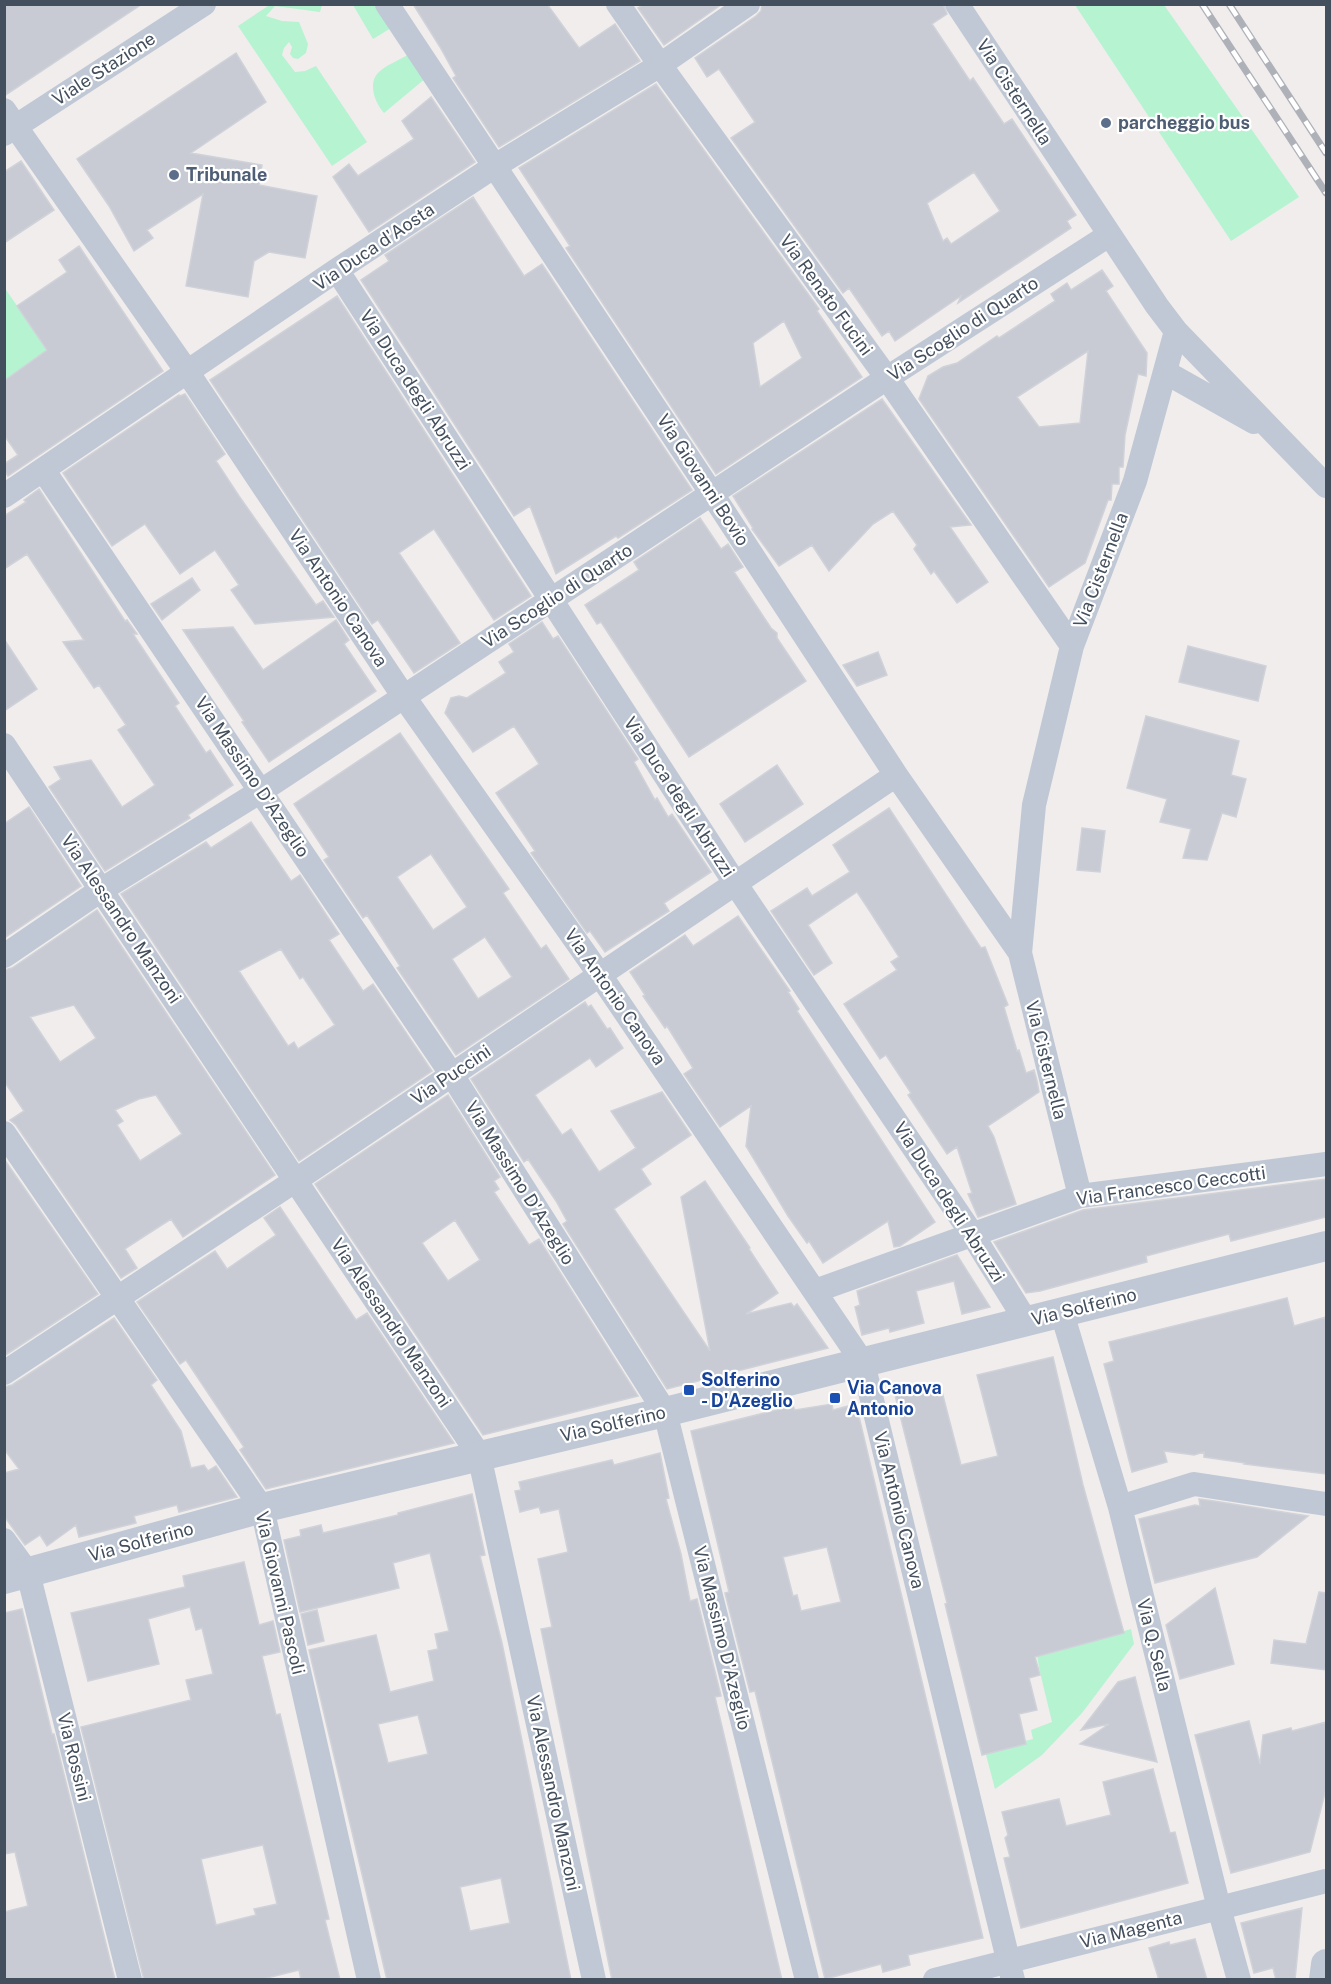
<svg xmlns="http://www.w3.org/2000/svg" width="1331" height="1984" font-family="'Public Sans',sans-serif">
  <style>
    .green { fill: #b6f3d1 }
    .building { fill: #c8cbd3; stroke: #d0d2d9; stroke-width: 1.5; fill-rule: evenodd }
    .lines { fill: none; stroke-linecap: round; stroke-linejoin: round }
    .minor { stroke: #bfc8d4; stroke-width: 24 }
    .tertiary { stroke: #bfc8d4; stroke-width: 30 }
    .rail-casing { stroke: #aeb1b8; stroke-width: 7 }
    .rail { stroke: #fff; stroke-width: 4.5; stroke-dasharray: 14; stroke-linecap: butt }
    .service-dot { fill: #5c6f8a; stroke: #fff; stroke-width: 2 }
    .transit-dot { fill: #1a4fb4; stroke: #fff; stroke-width: 2 }
    .labels { text-anchor: middle; stroke-width: 4.5; stroke-linejoin: round; paint-order: stroke }
    .street-label { font-size: 18px; fill: #434f5c; stroke: #fff }
    .service-label { font-size: 18px; font-weight: bold; fill: #4e5e75; stroke: #fff; text-anchor: start }
    .transit-label { font-size: 18px; font-weight: bold; fill: #164399; stroke: #fff; text-anchor: start }
  </style>
  <rect width="100%" height="100%" fill="#f0edec"/>
  <path class="green" d="M271 4 322 5 320 12 275 6 266 16 282 21 299 22 308 44 306 53 298 59 293 58 290 54 292 47 289 42 284 48 282 55 295 72 305 71 316 66 367 142 332 166 238 26Z
    M353 5H376L391 28 373 39Z
    M1075 5H1164L1299 197 1231 241Z
    M409 54 426 78 384 113C375 103 367 83 379 72 386 65 400 60 409 54Z
    M4 287 27 320 70 335 4 381Z
    M1131 1629 1134 1644 1082 1713 1042 1755 995 1789 985 1751 1033 1739 1031 1730 1052 1722 1039 1668 1034 1631 1064 1649Z"/>
  <path class="building" d="M4 4H142L4 96Z
    M413 4H547L579 48 615 24 640 61 499 147 453 78 456 76 440 47Z
    M644 4H722L664 45 638 8Z
    M762 4H943L947 14 932 24 970 81 973 78 1004 124 1012 119 1076 215 1067 221 1071 228 958 303 961 296 895 341 889 331 882 336 849 288 843 293 731 138 755 122 719 69 707 77 695 58 756 16 761 11ZM974 172 1000 211 951 244 947 238 943 241 927 203Z
    M236 53 266 102 191 153 262 165 259 185 317 196 305 258 269 252 254 261 248 297 186 286 203 194 147 230 153 238 134 251 109 206 77 159Z
    M656 84 819 309 817 311 862 377 716 474 566 248 570 246 519 168ZM784 321 802 358 760 387 753 343Z
    M431 97 475 162 369 232 333 177 349 164 358 176 414 139 402 121Z
    M21 161 54 210 4 243V172Z
    M473 197 524 276 542 264 692 490 618 538 616 536 556 574 530 506 514 516 361 280 389 261 385 255Z
    M79 246 163 371 8 476 4 470V464L18 455 4 435V381L47 350 17 306 67 272 59 260Z
    M1102 270 1113 286 1106 291 1147 353 1146 376 1138 374 1125 435 1123 467H1119V484H1112L1111 500H1108L1085 563 1049 587 919 399 928 376 943 367 957 363 997 336 999 338 1055 301 1051 294 1067 283 1071 290ZM1088 351 1080 423 1039 427 1017 397Z
    M337 296 531 596 494 620 434 529 399 553 460 643 414 673 378 620 372 624 210 380Z
    M185 394 225 454 216 461 239 496 316 605 323 601 334 617 255 624 231 590 239 585 215 550 180 574 145 524 112 546 63 473 179 395 180 396Z
    M882 399 971 525 950 527 988 582 957 603 934 571 931 574 914 549 917 545 893 511 873 524 829 571 812 545 779 566 752 529 753 528 733 496Z
    M39 489 125 621 127 620 137 634H133L179 703 175 706 206 753 210 750 233 785 188 815 190 818 105 871 49 787 61 779 54 767 91 760 122 807 155 785 118 730 126 725 99 685 94 688 63 642 84 640 27 554 4 569V516L26 502 24 500Z
    M700 518 721 549 728 544 743 567 734 572 771 628 777 633V638L806 681 689 757 601 622 597 624 585 605 639 570 634 562Z
    M192 578 200 590 162 620 151 604Z
    M336 620 349 640 344 644 376 691 269 762 242 722 244 721 183 630 233 627 263 670Z
    M542 622 553 639 558 636 638 759 634 762 655 800 657 798 668 817 672 814 711 872 664 903 669 911 605 952 590 931 587 933 531 853 535 851 496 793 539 764 514 726 473 752 445 713 451 698 459 696 467 698 506 673 499 662 514 652 509 644Z
    M4 639 37 689 4 711Z
    M1188 646 1266 666 1258 701 1179 682Z
    M878 652 887 675 857 686 843 665Z
    M1146 716 1239 741 1231 775 1246 779 1236 817 1222 813 1207 860 1183 858 1191 829 1160 822 1167 799 1127 788Z
    M400 733 509 889 503 893 541 949 546 945 569 979 456 1055 397 968 400 966 367 915 363 918 324 860 329 857 294 804ZM431 854 467 907 433 930 397 877ZM485 937 512 977 478 999 452 959Z
    M777 765 803 804 745 842 720 804Z
    M29 807 81 886 4 938V824Z
    M889 808 981 948 985 947 1008 1005 1004 1007 1017 1051 1019 1050 1026 1073 1034 1070 1037 1081 1039 1092 988 1126 994 1137 1016 1204 978 1217 968 1194 972 1193 957 1147 947 1154 908 1095 911 1093 886 1055 880 1059 844 1004 897 970 891 962 899 957 869 910 857 892 808 925 832 963 814 975 771 911 807 888 812 896 850 872 833 845Z
    M251 822 291 881 300 875 339 934 329 940 363 991 373 984 432 1071 299 1161 121 894 206 842 211 848ZM281 949 300 979 303 977 335 1025 298 1049 294 1042 288 1046 239 971Z
    M1082 828 1105 831 1100 872 1077 870Z
    M97 910 275 1175 183 1237 171 1219 143 1237 125 1249 137 1268 121 1278 16 1125 10 1120 24 1111 4 1081V970L12 968ZM74 1005 96 1038 60 1062 30 1017ZM156 1095 182 1134 140 1161 117 1125 123 1121 115 1110 139 1099Z
    M738 916 790 991 788 992 799 1009 797 1011 935 1222 900 1246 894 1247 888 1221 823 1263 809 1241 807 1243 788 1216 746 1146 751 1106 720 1127 684 1074 693 1068 667 1026 665 1028 643 996 645 995 630 972 685 935 693 946Z
    M585 1002 588 1007 591 1005 607 1029 610 1028 623 1048 596 1067 590 1058 535 1095 562 1135 571 1129 599 1172 636 1148 611 1111 662 1092 691 1135 641 1169 651 1184 614 1209 710 1351 681 1197 705 1181 750 1248 749 1249 778 1293 746 1314 791 1303 794 1307 797 1304 828 1348 667 1389 563 1224 567 1221 556 1201 528 1159 524 1162 471 1079Z
    M448 1095 500 1177 494 1181 499 1189 494 1192 529 1245 539 1239 638 1396 483 1435 315 1184ZM455 1220 480 1260 448 1281 422 1243Z
    M4 1159 98 1294 4 1356Z
    M1326 1179V1217L1231 1241 1229 1234 1146 1256 1147 1262 1040 1291 1026 1293 994 1242 1083 1210Z
    M280 1207 356 1320 367 1313 454 1443 266 1489 240 1450 244 1447 186 1360 180 1364 137 1302 215 1251 227 1269 276 1235 264 1218Z
    M957 1255 990 1307 962 1314 954 1281 916 1291 924 1323 890 1332 889 1328 862 1335 855 1307 860 1305 857 1291Z
    M1287 1298 1294 1326 1326 1317V1474L1244 1464 1245 1463 1204 1457V1452L1194 1455 1164 1451 1167 1462 1132 1472 1104 1364 1114 1361 1109 1342Z
    M114 1318 157 1380 151 1385 181 1431 191 1468 204 1465 208 1471 216 1466 237 1497 179 1512 177 1505 134 1516 136 1523 79 1537 76 1525 47 1546 40 1535 25 1545 4 1516V1473L19 1469 4 1449V1387L12 1385Z
    M1053 1357 1083 1485 1124 1633 1035 1657 1040 1675 1029 1678 1037 1710 1019 1714 1026 1744 982 1755 945 1604 947 1603 895 1395 940 1384 961 1465 998 1456 977 1375Z
    M832 1404 833 1410 856 1404 983 1938 908 1955 910 1965 883 1972 881 1964 825 1979 755 1691 750 1692 725 1593 729 1592 691 1431 793 1406 795 1410ZM827 1547 841 1602 801 1611 797 1595 793 1596 783 1557Z
    M660 1453 669 1498 666 1499 681 1554 690 1601 697 1599 721 1696 715 1697 782 1980H612L541 1629 552 1627 538 1559 568 1552 559 1509 541 1513 539 1507 520 1512 515 1491 521 1490 519 1482 612 1460 614 1465Z
    M472 1494 485 1555 480 1556 502 1643 571 1980H387L309 1650 376 1635 390 1692 434 1681 428 1651 438 1649 435 1634 449 1631 430 1553 393 1563 399 1588 300 1612 284 1540 301 1536 300 1530 321 1525 323 1533 398 1515V1513ZM418 1715 428 1754 388 1763 378 1724ZM501 1878 510 1923 470 1931 460 1887Z
    M1199 1499 1214 1501 1308 1516 1257 1557 1155 1583 1139 1519 1195 1505 1200 1506Z
    M244 1562 259 1625 273 1621 280 1652 262 1656 276 1715 280 1714 329 1919 325 1920 340 1980H301L299 1970 259 1980H144L81 1727 191 1700 186 1680 213 1674 202 1628 196 1630 190 1607 148 1619 159 1664 88 1681 71 1613 185 1587 183 1576ZM263 1845 277 1904 254 1909 256 1915 216 1925 201 1859Z
    M1215 1588 1234 1664 1180 1679 1166 1625Z
    M1319 1592 1326 1593V1670L1271 1663 1274 1640 1306 1644Z
    M22 1609 52 1734H54L115 1980H4V1912L28 1906 15 1852 4 1854V1613Z
    M317 1610 324 1641 308 1645 301 1614Z
    M1135 1677 1141 1701 1157 1762 1080 1744 1109 1724 1081 1730 1118 1682Z
    M1249 1721 1260 1764 1263 1735 1291 1728 1292 1731 1326 1722V1789L1310 1852 1231 1873 1195 1735Z
    M1153 1769 1170 1833 1175 1832 1188 1883 1021 1928 1004 1858 1010 1857 1005 1838 1008 1835 1002 1812 1059 1799 1066 1826 1111 1815 1103 1782Z
    M1302 1908 1295 1980H1276L1273 1968 1254 1973 1241 1923Z
    M1195 1939 1207 1980H1159L1149 1948 1169 1942 1170 1945Z"/>
  <g class="lines">
    <path class="minor" d="M387 4 712 494 896 775 1020 953
      M618 4 660 65 887 378 1072 646
      M957 4 1157 306 1176 331 1326 486
      M4 110 188 373 404 697 600 975 863 1363 1013 1980
      M4 134 204 4
      M337 270 735 883 972 1234 1026 1321
      M1165 372 1254 422
      M44 471 452 1075 665 1412 807 1980
      M4 496 337 270 495 166 660 65 748 4
      M4 745 479 1455 594 1980
      M4 956 101 890 261 791 887 378 1109 235
      M4 1133 262 1508 369 1980
      M1080 1196 1020 953 1034 805 1072 646 1135 481 1176 331
      M815 1291 1080 1196 1326 1164
      M1062 1313 1120 1507 1219 1908 1239 1980
      M4 1373 296 1180 896 775
      M1120 1507 1194 1484 1326 1504
      M4 1540 28 1573 130 1980
      M935 1980 1326 1881"/>
    <path class="tertiary" d="M4 1579 262 1508 665 1412 1326 1246
      M1324 1980 1326 1964"/>
    <defs>
      <path id="rail" d="M1202 4 1326 193
        M1229 4 1326 153"/>
    </defs>
    <use href="#rail" class="rail-casing"/>
    <use href="#rail" class="rail"/>
  </g>
  <g class="service-dot">
    <circle cx="1106" cy="123" r="6"/>
    <circle cx="174" cy="175" r="6"/>
  </g>
  <g class="transit-dot">
    <rect x="683" y="1384" width="12" height="12" rx="3"/>
    <rect x="829" y="1392" width="12" height="12" rx="3"/>
  </g>
  <g class="labels">
    <g class="street-label">
      <text transform="translate(104 69) rotate(-33)" y="6">Viale Stazione</text>
      <text transform="translate(1014 92) rotate(57)" y="6">Via Cisternella</text>
      <text transform="translate(374 247) rotate(-34)" y="6">Via Duca d'Aosta</text>
      <text transform="translate(826 295) rotate(54)" y="6">Via Renato Fucini</text>
      <text transform="translate(963 329) rotate(-33)" y="6">Via Scoglio di Quarto</text>
      <text transform="translate(415 390) rotate(57)" y="6">Via Duca degli Abruzzi</text>
      <text transform="translate(703 480) rotate(57)" y="6">Via Giovanni Bovio</text>
      <text transform="translate(1101 570) rotate(-69)" y="6">Via Cisternella</text>
      <text transform="translate(557 596) rotate(-33)" y="6">Via Scoglio di Quarto</text>
      <text transform="translate(338 598) rotate(56)" y="6">Via Antonio Canova</text>
      <text transform="translate(252 777) rotate(56)" y="6">Via Massimo D'Azeglio</text>
      <text transform="translate(679 797) rotate(57)" y="6">Via Duca degli Abruzzi</text>
      <text transform="translate(121 919) rotate(56)" y="6">Via Alessandro Manzoni</text>
      <text transform="translate(615 997) rotate(55)" y="6">Via Antonio Canova</text>
      <text transform="translate(1046 1060) rotate(76)" y="6">Via Cisternella</text>
      <text transform="translate(451 1075) rotate(-34)" y="6">Via Puccini</text>
      <text transform="translate(520 1183) rotate(58)" y="6">Via Massimo D'Azeglio</text>
      <text transform="translate(1171 1186) rotate(-8)" y="6">Via Francesco Ceccotti</text>
      <text transform="translate(949 1202) rotate(57)" y="6">Via Duca degli Abruzzi</text>
      <text transform="translate(1084 1307) rotate(-14)" y="6">Via Solferino</text>
      <text transform="translate(391 1323) rotate(56)" y="6">Via Alessandro Manzoni</text>
      <text transform="translate(613 1424) rotate(-13)" y="6">Via Solferino</text>
      <text transform="translate(899 1510) rotate(76)" y="6">Via Antonio Canova</text>
      <text transform="translate(141 1542) rotate(-15)" y="6">Via Solferino</text>
      <text transform="translate(280 1593) rotate(77)" y="6">Via Giovanni Pascoli</text>
      <text transform="translate(722 1638) rotate(76)" y="6">Via Massimo D'Azeglio</text>
      <text transform="translate(1154 1645) rotate(76)" y="6">Via Q. Sella</text>
      <text transform="translate(74 1757) rotate(76)" y="6">Via Rossini</text>
      <text transform="translate(553 1793) rotate(78)" y="6">Via Alessandro Manzoni</text>
      <text transform="translate(1131 1930) rotate(-14)" y="6">Via Magenta</text>
    </g>
    <g class="service-label">
      <text x="1118" y="129">parcheggio bus</text>
      <text x="186" y="181">Tribunale</text>
    </g>
    <g class="transit-label">
      <text x="701" y="1386">Solferino<tspan x="701" dy="21">- D'Azeglio</tspan></text>
      <text x="847" y="1394">Via Canova<tspan x="847" dy="21">Antonio</tspan></text>
    </g>
  </g>
  <rect width="1331" height="1984" fill="none" stroke="#434f5c" stroke-width="12"/>
</svg>
